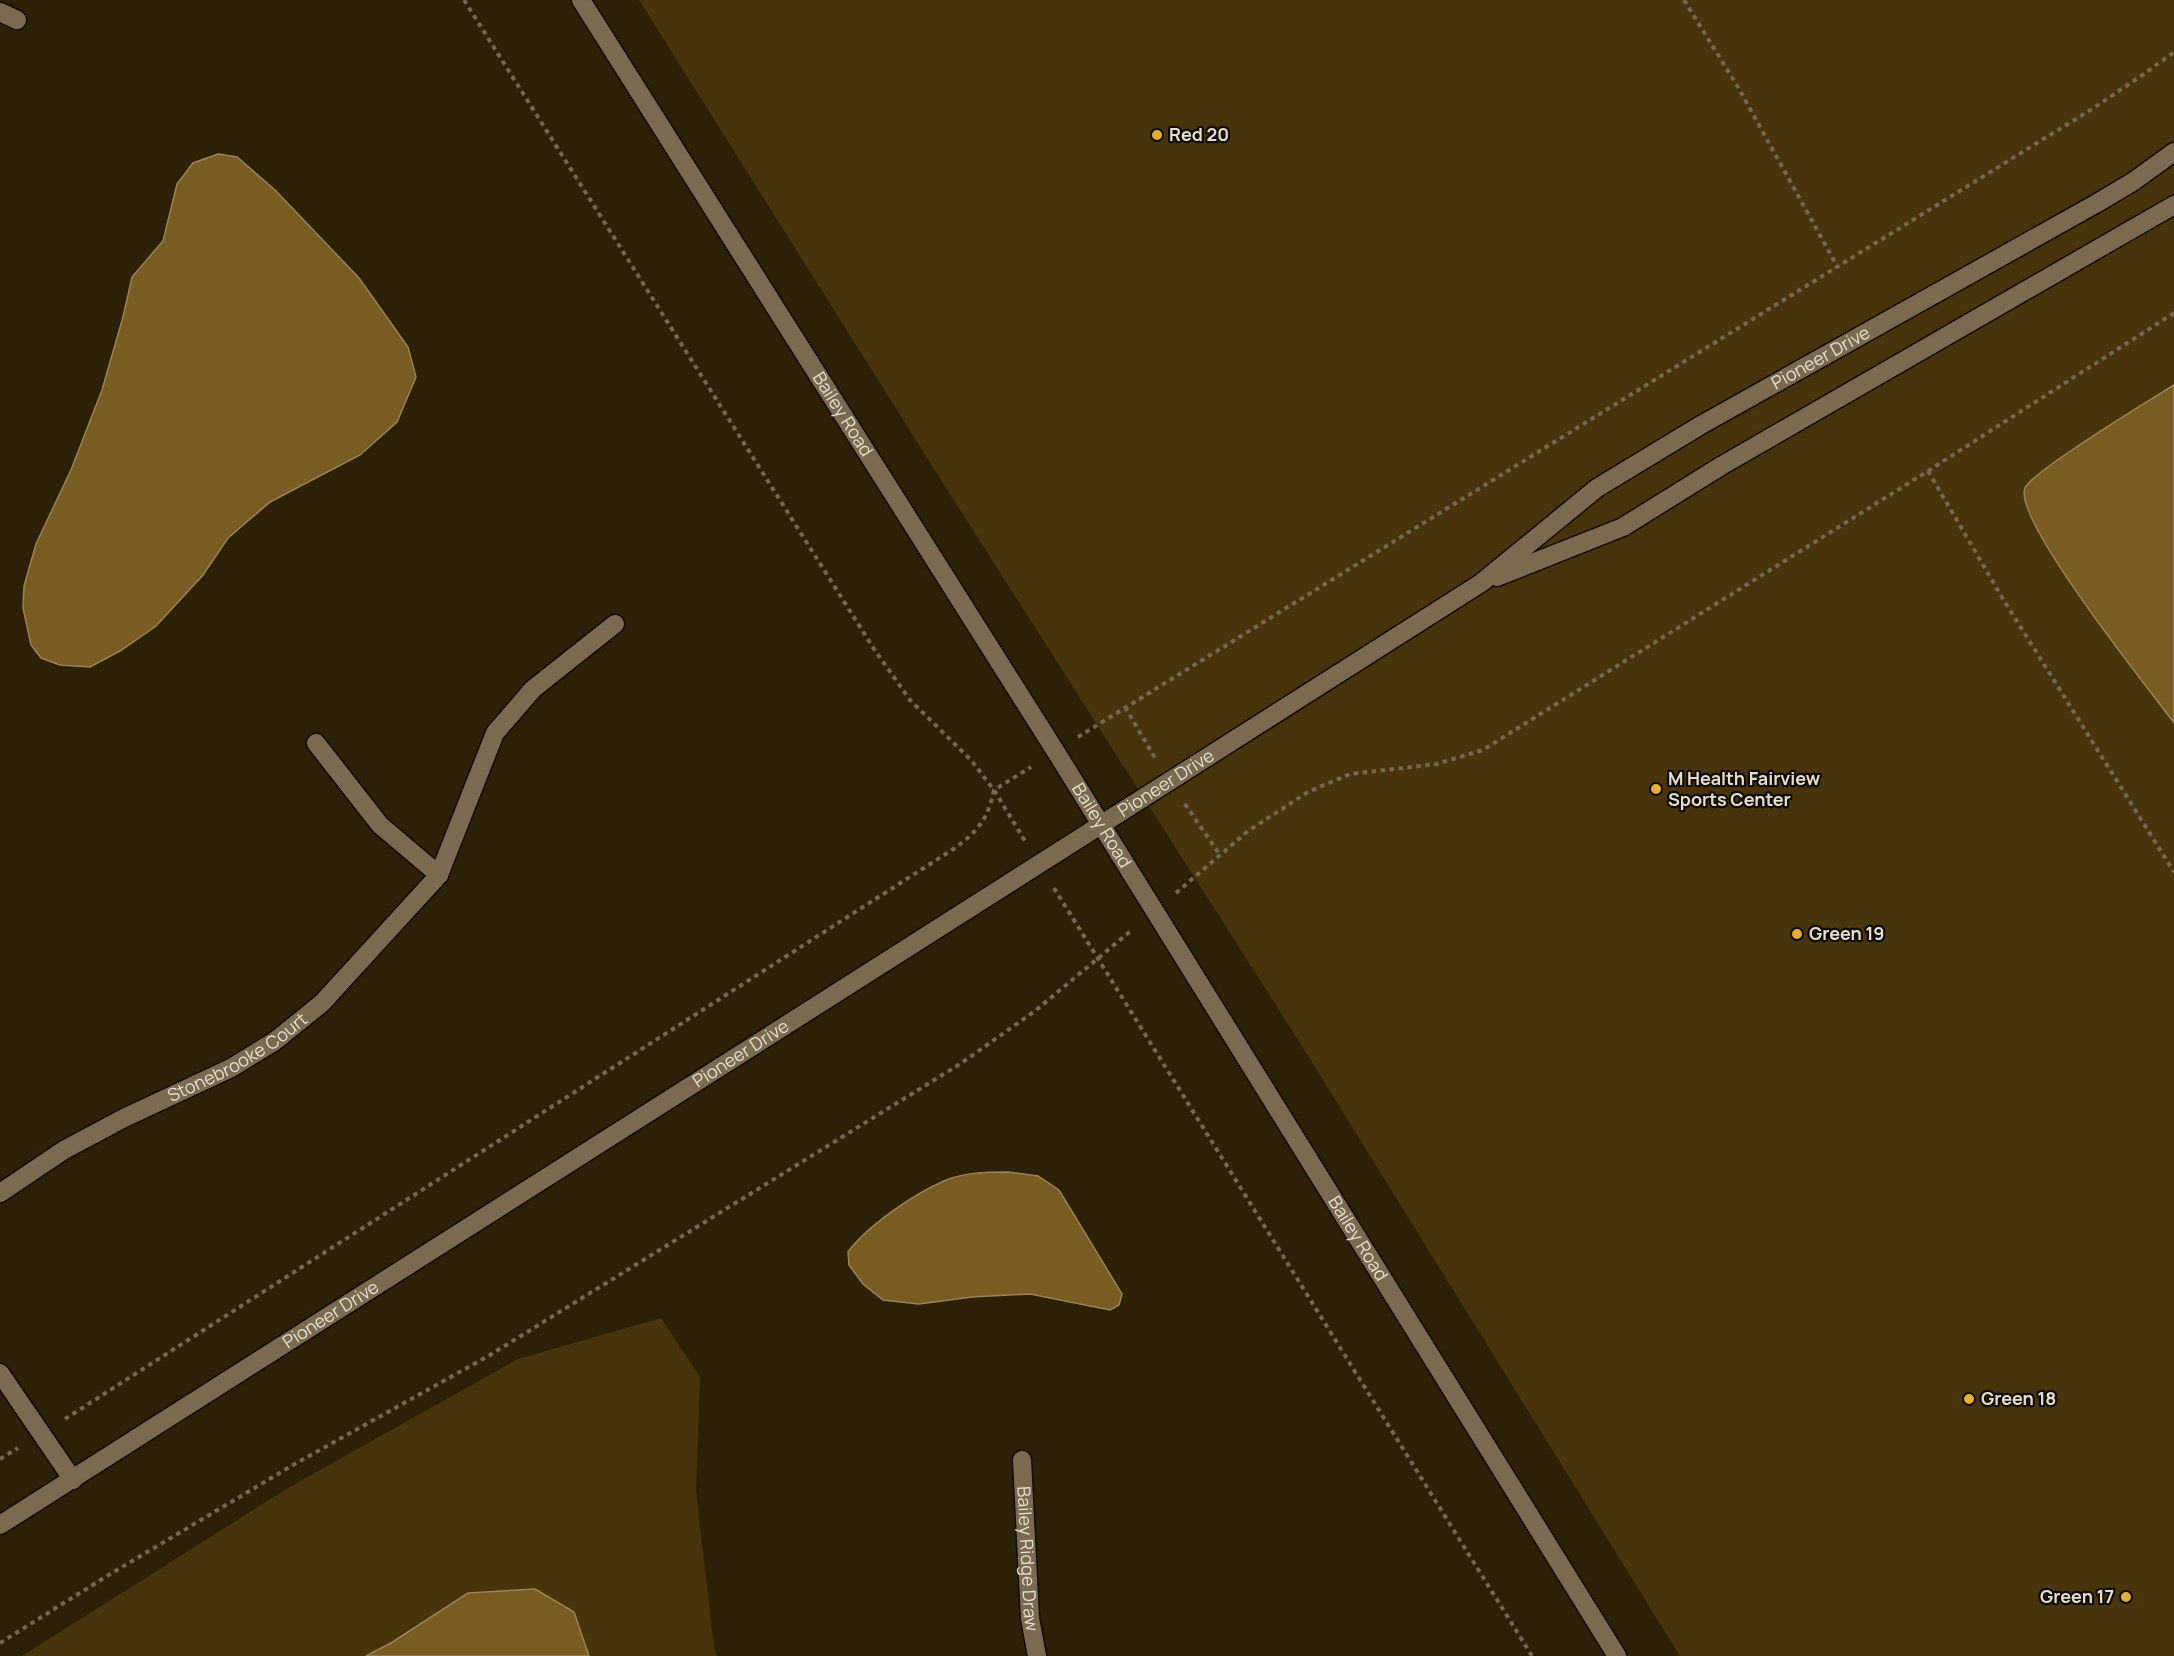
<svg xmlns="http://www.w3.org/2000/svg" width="2174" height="1656" font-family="Manrope,sans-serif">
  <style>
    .green { fill: #47340a }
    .water { fill: #785c22; stroke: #998356; stroke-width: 1.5 }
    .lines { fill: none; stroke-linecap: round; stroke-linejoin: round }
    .lane-casing { stroke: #140900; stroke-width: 21 }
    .street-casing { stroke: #140900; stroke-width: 21 }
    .secondary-casing { stroke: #140900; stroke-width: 21 }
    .path { stroke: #726852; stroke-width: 4; stroke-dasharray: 4.5 4.5; stroke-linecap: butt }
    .lane { stroke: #7a6b50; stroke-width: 18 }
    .street { stroke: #7a6b50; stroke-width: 18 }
    .secondary { stroke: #7a6b50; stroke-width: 18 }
    .poi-dot { fill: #e4ad35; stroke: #100b03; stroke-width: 2 }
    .labels { text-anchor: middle; stroke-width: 4.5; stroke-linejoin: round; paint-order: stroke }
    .poi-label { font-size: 18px; font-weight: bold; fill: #e5ddce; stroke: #100b03; text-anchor: start }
    .street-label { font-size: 18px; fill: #e5ddce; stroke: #100b03 }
  </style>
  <rect width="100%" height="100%" fill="#2c2006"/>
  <path class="green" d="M639 0H2174V1656H1680L1300 1043 934 469Z
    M661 1318 700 1377 696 1491 714 1647 717 1656H22L288 1488 518 1359Z"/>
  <path class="water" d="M218 154 237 157 275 190 359 278 408 347 416 377 397 422 360 455 270 502 228 538 203 575 156 626 120 651 90 667 60 665 41 658 31 645 23 608 24 586 36 544 71 470 102 390 123 317 132 277 163 241 177 184 193 163Z
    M2174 385V723C2150 690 2012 519 2025 488 2032 471 2150 400 2174 385Z
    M1008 1172 1038 1176 1059 1190 1122 1294 1119 1305 1110 1310 1030 1294 972 1297 919 1304 883 1300 863 1284 849 1265 848 1252C867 1226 914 1194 944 1181 964 1172 987 1172 1008 1172Z
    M535 1589 574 1612 589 1656H366L391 1643 468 1593Z"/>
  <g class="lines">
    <defs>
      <path id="lane" d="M0 12 17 20
        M316 743 380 825 439 875 495 733 533 689 615 624"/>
      <g id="street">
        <path id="s1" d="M0 1193 64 1150 124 1118 231 1068 275 1041 322 1003 439 875"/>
        <path d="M0 1373 73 1480"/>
        <path id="s2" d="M1022 1460 1030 1618 1037 1656"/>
      </g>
      <g id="secondary">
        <path id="s3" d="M581 0 1056 752 1617 1656"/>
        <path d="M1497 577 1623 527 1721 466 2174 205"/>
        <path id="s4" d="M0 1525 1481 583 1597 488 1701 425 2099 202 2134 181 2174 152"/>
      </g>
    </defs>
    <use href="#lane" class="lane-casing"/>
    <use href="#street" class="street-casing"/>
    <use href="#secondary" class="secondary-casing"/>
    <path class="path" d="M464 0 874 649 910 700 971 760 994 790 1025 841
      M1684 0 1738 87 1837 266
      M1928 471 2003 599 2174 872
      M1125 707 1155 758
      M1078 737 2092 109 2144 74 2174 52
      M1185 804 1220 855
      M1054 888 1532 1656
      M1176 893 1248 831 1308 792 1350 774 1437 764 1483 750 1928 471 2174 313
      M65 1419 955 848C978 831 988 819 994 790L1031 767
      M0 1459 18 1448
      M0 1643 107 1576 293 1465 490 1355 960 1064 1035 1011 1133 929"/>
    <use href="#lane" class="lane"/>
    <use href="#street" class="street"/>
    <use href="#secondary" class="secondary"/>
  </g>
  <g class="poi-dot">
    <circle cx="1157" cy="135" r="6"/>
    <circle cx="1656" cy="789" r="6"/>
    <circle cx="1797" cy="934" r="6"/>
    <circle cx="1969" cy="1399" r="6"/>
    <circle cx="2126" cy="1597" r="6"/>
  </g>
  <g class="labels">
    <g class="poi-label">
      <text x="1169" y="141">Red 20</text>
      <text x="1668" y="785">M Health Fairview<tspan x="1668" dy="21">Sports Center</tspan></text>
      <text x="1809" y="940">Green 19</text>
      <text x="1981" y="1405">Green 18</text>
      <text x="2114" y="1603" text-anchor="end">Green 17</text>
    </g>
    <g class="street-label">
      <text dy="6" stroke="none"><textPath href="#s4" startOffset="2164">Pioneer Drive</textPath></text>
      <text dy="6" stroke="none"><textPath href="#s3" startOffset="490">Bailey Road</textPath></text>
      <text dy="6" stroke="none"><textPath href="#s4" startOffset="1382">Pioneer Drive</textPath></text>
      <text dy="6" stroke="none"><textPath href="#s3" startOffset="976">Bailey Road</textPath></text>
      <text dy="6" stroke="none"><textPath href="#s4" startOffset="878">Pioneer Drive</textPath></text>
      <text dy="6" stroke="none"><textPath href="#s1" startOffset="274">Stonebrooke Court</textPath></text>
      <text dy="6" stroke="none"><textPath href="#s3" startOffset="1462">Bailey Road</textPath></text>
      <text dy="6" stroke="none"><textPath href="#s4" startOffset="392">Pioneer Drive</textPath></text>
      <text dy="6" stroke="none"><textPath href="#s2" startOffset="99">Bailey Ridge Draw</textPath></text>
    </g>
  </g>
</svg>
